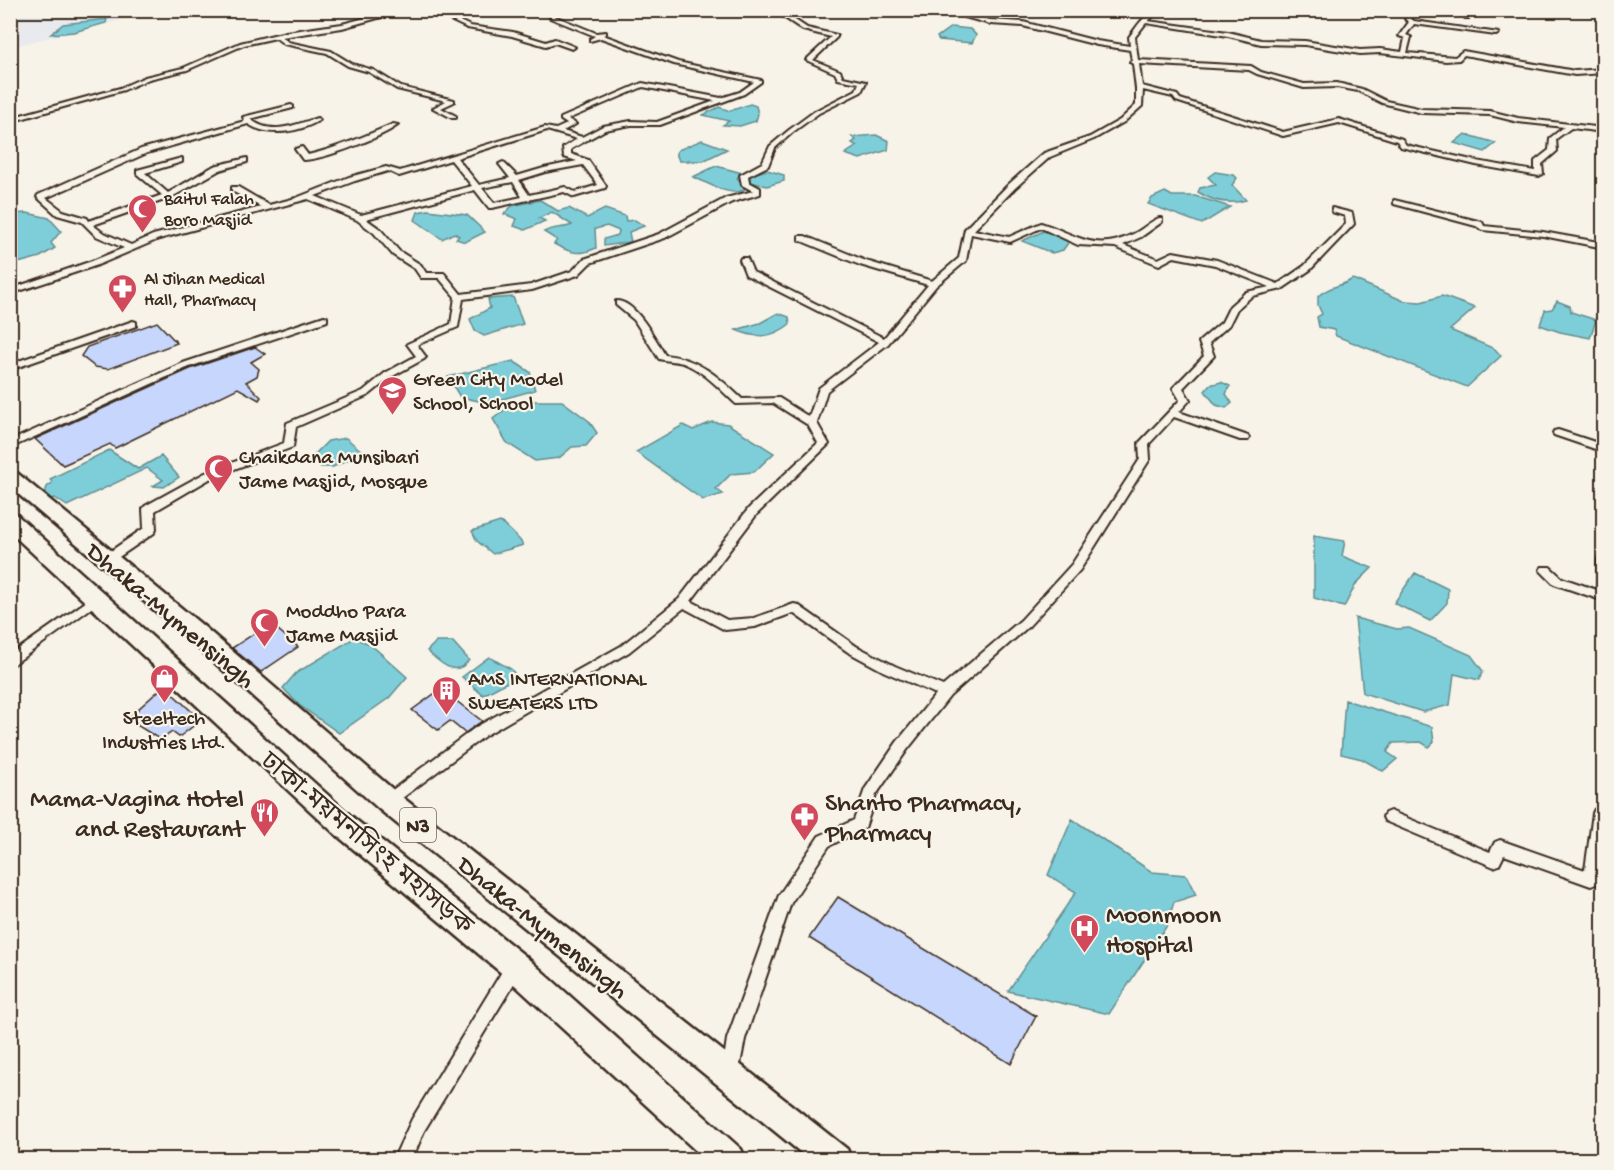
<svg xmlns="http://www.w3.org/2000/svg" width="1614" height="1170" font-family="'Gochi Hand','Noto Sans Bengali',sans-serif">
  <style>
    .built { fill: #e9eaee }
    .water { fill: #7eced9; stroke: #638c8e; stroke-width: 1.5 }
    .building { fill: #c7d6fd; stroke: #3b2a1e; stroke-width: 1.5 }
    .lines { fill: none; stroke-linecap: round; stroke-linejoin: round }
    .street-casing { stroke: #3b2a1e; stroke-width: 4 }
    .highway-casing { stroke: #3b2a1e; stroke-width: 5 }
    .street { fill: #f7f3e8; fill-rule: evenodd }
    .highway { fill: #f7f3e8; fill-rule: evenodd }
    .labels { text-anchor: middle; stroke-width: 4.5; stroke-linejoin: round; paint-order: stroke }
    .far-poi-label { font-size: 18px; fill: #3b2a1e; stroke: #f7f3e8; text-anchor: start }
    .shield { fill: #f7f3e8; stroke: #73665b; stroke-width: 1.5 }
    .shield-label { font-size: 20px; font-weight: bold; fill: #3b2a1e }
    .poi-label { font-size: 21px; fill: #3b2a1e; stroke: #f7f3e8; text-anchor: start }
    .near-street-label { font-size: 26px; fill: #3b2a1e; stroke: #f7f3e8 }
    .near-poi-label { font-size: 26px; fill: #3b2a1e; stroke: #f7f3e8; text-anchor: start }
  </style>
  <rect width="100%" height="100%" fill="#f7f3e8"/>
  <filter id="ink" filterUnits="userSpaceOnUse"><feTurbulence type="fractalNoise" baseFrequency=".0167" numOctaves="2"/><feDisplacementMap in="SourceGraphic" scale="12" xChannelSelector="R" yChannelSelector="G"/><feConvolveMatrix kernelMatrix="1 2 1 2 8 2 1 2 1" color-interpolation-filters="sRGB"/></filter>
  <g filter="url(#ink)">
    <path class="built" d="M25 10H145L150 13 11 47 10 14Z"/>
    <path class="water" d="M107 19 106 23 74 32 51 34 63 24Z
      M951 27 970 29 976 35 972 43 939 40 937 37Z
      M750 104 756 106 758 114 756 121 740 126 723 125 729 121 703 115 719 107 730 111Z
      M1465 134 1496 143 1485 152 1454 143Z
      M876 135 889 141 888 150 860 159 845 154 857 146 852 143 856 140 852 137Z
      M702 140 727 149 703 161H679L676 153 678 150Z
      M716 166 742 173 737 178 747 187C735 201 707 182 693 177Z
      M767 170 784 175V181L767 186 750 182V175Z
      M1215 172 1234 175 1237 178 1232 185 1246 200C1229 205 1212 201 1198 192L1200 188 1216 185 1208 177Z
      M1165 192 1172 196H1195L1230 207 1202 224 1148 204 1152 198Z
      M540 200 558 211 569 208 587 218 605 209 625 216 626 221 635 220 644 226 629 232 631 242 604 246V239L618 235 619 231 607 226 595 229 596 248C579 256 571 253 554 244L557 240 544 232C556 226 563 229 572 225L552 212 539 218 545 221 525 230 514 226 517 219 504 214 512 206Z
      M428 210 467 215 485 232 465 242 456 239 459 236 454 233 442 239 415 220 418 212Z
      M27 213 49 218 61 231 51 243 55 248 40 257 11 265V214Z
      M1048 229 1070 240 1063 250 1052 253 1022 241Z
      M1353 279 1404 301 1421 302 1442 296 1475 308 1450 330 1495 349 1501 356 1467 387 1336 336 1334 330 1319 327 1317 317 1322 314 1318 305V296C1333 284 1339 288 1353 279Z
      M513 297 523 324 484 336 475 331 470 319 490 308 488 299Z
      M1557 301 1570 306 1571 312 1596 320 1590 338 1560 332 1540 325 1545 310 1552 309Z
      M778 313 789 317 790 324C772 338 757 339 736 330L760 323Z
      M513 361 530 372 535 390 488 403 460 397 448 377Z
      M1221 382 1230 386 1226 394 1232 403 1226 408 1216 405 1205 391 1210 385Z
      M524 401H562L589 421 597 433 586 446 572 447 559 458 535 461 507 443 493 419 507 408Z
      M712 422 728 424 774 453 754 472 731 474 716 489 723 494 703 500 636 452 683 425 693 430Z
      M346 438 363 452 333 467H321L312 457 328 441Z
      M109 450 138 469 161 456 179 477 164 487 153 486 163 480 147 468 67 506 55 498 51 499 45 493 47 487 52 483 50 479Z
      M500 522C505 525 521 540 523 545L493 554 477 541 472 531Z
      M1314 536 1345 541 1342 556 1372 568 1356 584 1344 607 1314 598Z
      M1415 573 1448 589 1447 603 1430 621 1394 603Z
      M1355 618 1397 629 1409 628 1471 655 1483 671 1479 680 1454 674 1450 705 1423 712 1363 693Z
      M354 638 370 644 407 677 389 698 339 733 299 705 283 688 296 673Z
      M436 642H453L469 660C455 679 440 662 427 651Z
      M489 657 511 669 517 677 483 695 462 677Z
      M1345 700 1432 727 1434 742 1429 747 1421 742 1393 743 1387 752 1397 759 1383 771 1362 759 1341 754Z
      M1072 819 1152 872 1186 875 1196 895 1174 902 1166 927 1109 1014 1008 991 1076 892 1048 875Z"/>
    <path class="building" d="M157 322 177 343 108 369 95 367 81 356 87 347Z
      M255 347 265 354 251 362 259 369 257 376 246 382 261 397 259 400 238 388 115 448 110 444 63 465 35 439 190 369Z
      M270 623 298 647 261 672 232 648Z
      M164 686 201 720 179 737 172 732 161 740 127 719Z
      M441 689 482 721 465 733 450 721 438 730 412 710Z
      M838 897 1036 1016 1011 1064 809 938Z"/>
    <g class="lines">
      <defs>
        <path id="street" d="M396 10H407L342 28 282 37 288 42 331 51 352 64 373 70 401 87 454 100V102L441 108 456 116V118H452L433 108 446 101 397 89 369 72 348 66 327 53 284 44 276 38 244 45 187 70 149 79 124 90 10 122V118L120 88 145 77 183 68 240 43 286 32 342 24Z
          M429 10H437L470 26 513 32 546 42 555 39 575 47 572 49 555 43 546 46 512 36 467 28Z
          M773 10H780L807 28 837 35V37L813 60 840 71 843 77 866 82 861 92 819 113 793 132 775 148 768 166 748 176 749 182 760 188V194L732 202 665 238 590 263 578 275 532 290 463 299 458 327 417 345 426 357 424 359 391 377 369 395 296 427 293 447 213 477 155 511 156 530 154 533 110 563H102L100 560 102 557 144 528 143 509 145 506 205 473 284 443 287 423 363 391 385 373 416 356 407 344 451 324 455 297 439 278H421L415 269 393 255 374 233 357 220 308 199 159 239 98 265 10 294V289L92 261 124 248 96 236 82 222 57 215 37 197 38 195 141 149 245 121 243 117 291 105 293 106V108L250 119C271 136 294 125 317 118L320 120C300 132 269 138 248 124L147 153 46 198 63 211 87 218 89 221 162 195 137 174V170L182 158V162L145 173 168 193 214 166 247 158V162L220 170 170 198 93 225 102 232 131 245 153 235 261 207 232 191V187H238L269 205 296 198 349 177 386 167 400 171 545 127 556 129 567 124 561 120V118L642 83 721 98 740 92 754 82 674 64 601 38 590 41V39L595 36 550 18 552 15 596 33 606 32V34L603 35 678 62 761 80V82L744 94 660 125H631L605 130 571 149V154L588 160 606 186 605 188 574 197 564 192 492 208H489L475 190 366 219 380 229 399 251 421 265 426 273H444L461 294 531 285 572 271 584 259 659 234 726 198 753 191 742 185 740 175 762 163 770 146 789 130 815 111 856 90 859 83 838 79 835 73 806 60 831 37 803 30ZM643 87 715 101 657 122 631 121 603 126 582 137 563 131 576 124 568 119ZM547 130 577 139 563 148 564 157 577 161 544 168 517 176 503 162 499 164 510 178 479 185 457 158ZM451 160 472 186 361 215 315 196 355 181 388 171 399 176ZM583 165 598 185 575 192 565 187 529 195 519 180 545 172ZM513 182 522 197 494 203 482 188Z
          M939 10H950L990 20 1023 22 1097 41 1130 46 1129 37C1138 26 1146 10 1161 10L1148 21 1228 32 1261 40 1305 41 1360 50 1380 49 1402 52 1405 38 1399 36 1409 22 1405 19 1410 15 1393 10 1416 13 1411 19 1414 21 1499 33 1496 35 1414 24 1406 35 1411 37 1407 53 1455 57 1463 51 1575 71 1604 69V73L1575 75 1464 55 1459 60 1446 61 1380 53 1360 54 1305 45 1261 44 1228 36 1146 23 1135 37 1138 60 1251 66 1261 72 1304 84 1337 83 1362 89 1386 101 1422 109 1490 111 1518 118 1604 128V132L1571 128 1556 139 1557 151 1542 164 1543 174 1539 176 1476 165 1401 147 1397 141 1339 123 1283 136 1176 101 1173 97 1143 90 1142 106 1124 122 1094 139 1050 157 1015 188 974 230 1009 237 1041 223C1076 234 1093 253 1131 235 1141 231 1149 222 1159 218H1162V222L1141 237 1123 245 1158 259 1173 252 1217 260 1278 284 1304 266 1346 224 1345 216 1332 212V208L1352 213 1354 224 1310 270 1282 289 1252 296 1237 309 1229 325 1209 343 1214 356 1183 388 1190 400 1179 412 1248 436 1249 438 1248 440H1240L1174 417 1149 444 1150 459 1080 570 1029 626 950 696 907 750 876 795 865 828 829 846 791 903 745 1039 737 1080 731 1083 725 1080 722 1074 727 1039 779 895 819 836 854 820 865 789 897 742 936 694 885 672 848 652 793 613 755 627 725 630 684 608 629 652 486 735 393 805 388 807 383 805 381 801 383 797 476 727 621 646 679 599 749 508 818 443 808 425 773 403 736 404C720 389 704 371 683 363 675 361 667 361 659 359L634 320 616 305V301C635 300 656 340 665 355 698 358 719 377 742 399L779 398 809 417 819 388 879 342 746 275 740 260 741 258H747L753 272 884 338 928 285 860 265 799 240V236H805L866 261 932 281 959 258 965 229 1009 184 1044 153 1090 137 1120 120 1136 105V89L1133 64 1130 62 1132 60 1130 50 1097 45 1023 26 990 24ZM1139 64 1249 70 1257 74 1304 88 1337 87 1358 91 1382 103 1422 113 1490 115 1518 122 1564 127 1550 138 1549 150 1535 161V171L1476 161 1406 145 1402 139 1339 119 1283 132 1180 99 1177 95 1142 86ZM1041 228 1078 245 1115 247 1159 265 1174 257 1215 265 1270 287 1246 292 1230 306 1222 322 1201 340 1199 342 1204 356 1173 388 1180 400 1139 443 1140 459 1072 564 1021 620 943 686 895 666 856 646 798 605 794 604 754 618 727 620 691 601 757 514 829 444 817 423 827 391 888 344 936 286 966 261 971 234 1010 242Z
          M1471 10H1477L1469 18H1465Z
          M1583 10 1604 12V16L1585 12Z
          M393 124 398 125C382 137 324 160 303 160L295 149 302 147 308 155C337 148 365 136 393 124Z
          M1394 200 1482 222 1484 226 1543 232 1604 243V248L1543 236 1482 230 1476 226 1394 204Z
          M324 316 327 317V321L189 367 10 448V441L183 363Z
          M133 321 136 322V326L10 370V364Z
          M1558 430 1604 445V452L1554 435 1553 433 1554 431Z
          M1604 554V601L1554 584 1540 570 1542 567H1550L1562 578 1597 590 1598 558Z
          M97 594 103 598 101 601 10 667V655Z
          M1600 807 1604 808V842L1599 879 1596 884 1591 886 1504 855 1499 865 1494 867 1385 821 1383 817 1385 813 1390 811 1490 852 1495 842 1500 840 1585 870 1593 813 1595 809Z
          M515 958 521 960 523 966 521 972 424 1131 412 1160H393L412 1119 509 960Z"/>
        <path id="highway" d="M10 471 17 473 202 625 397 793 847 1149 852 1160H810L379 809 186 637 10 487Z
          M10 514 17 515 351 816 525 956 741 1149 746 1160H706L505 976 333 832 10 532Z"/>
      </defs>
      <use href="#street" class="street-casing"/>
      <use href="#highway" class="highway-casing"/>
      <use href="#street" class="street"/>
      <use href="#highway" class="highway"/>
    </g>
  </g>
  <defs>
    <symbol id="mosque-pin" viewBox="-11 -11 22 30"><path d="M0 17L-7.5 6A9.5 9.5 0 1 1 7.5 6Z" fill="#d1495b" stroke="#f7f3e8"/><path d="M3.5-4.9A6 6 0 1 0 3.5 4.9A5 5 0 1 1 3.5-4.9Z" fill="#fff"/></symbol>
    <symbol id="pharmacy-pin" viewBox="-11 -11 22 30"><path d="M0 17L-7.5 6A9.5 9.5 0 1 1 7.5 6Z" fill="#d1495b" stroke="#f7f3e8"/><path d="M-2-6h4v4h4v4h-4v4h-4v-4h-4v-4h4Z" fill="#fff"/></symbol>
    <symbol id="school-pin" viewBox="-11 -11 22 30"><path d="M0 17L-7.5 6A9.5 9.5 0 1 1 7.5 6Z" fill="#d1495b" stroke="#f7f3e8"/><path d="M0-5L7-2L0 1L-7-2ZM-4 1L0 2.5L4 1V4Q0 6-4 4Z" fill="#fff"/></symbol>
    <symbol id="shop-pin" viewBox="-11 -11 22 30"><path d="M0 17L-7.5 6A9.5 9.5 0 1 1 7.5 6Z" fill="#d1495b" stroke="#f7f3e8"/><path d="M-5-2.5h2.3a2.7 3.5 0 0 1 5.4 0H5L5.5 6h-11ZM-1.5-2.5h3a1.5 2.3 0 0 0-3 0Z" fill="#fff"/></symbol>
    <symbol id="building-pin" viewBox="-11 -11 22 30"><path d="M0 17L-7.5 6A9.5 9.5 0 1 1 7.5 6Z" fill="#d1495b" stroke="#f7f3e8"/><path d="M-4-6H4V6H1V3H-1V6H-4ZM-2.5-4.3h1.7v1.8h-1.7ZM.8-4.3h1.7v1.8H.8ZM-2.5-1h1.7V.8h-1.7ZM.8-1h1.7V.8H.8Z" fill="#fff"/></symbol>
    <symbol id="restaurant-pin" viewBox="-11 -11 22 30"><path d="M0 17L-7.5 6A9.5 9.5 0 1 1 7.5 6Z" fill="#d1495b" stroke="#f7f3e8"/><path d="M-5-6h1v4h1v-4h1v4h1v-4h1v5L-1.5 .5V6h-2V.5L-5-1ZM5-6V6H3V1.5H1.5Q1.5-4 5-6Z" fill="#fff"/></symbol>
    <symbol id="hospital-pin" viewBox="-11 -11 22 30"><path d="M0 17L-7.5 6A9.5 9.5 0 1 1 7.5 6Z" fill="#d1495b" stroke="#f7f3e8"/><path d="M-5-5h3v3.5h4V-5h3V5h-3V1.5h-4V5h-3Z" fill="#fff"/></symbol>
  </defs>
  <g fill-rule="evenodd">
    <use href="#mosque-pin" x="126" y="192" width="33" height="45"/>
    <use href="#pharmacy-pin" x="106" y="272" width="33" height="45"/>
    <use href="#school-pin" x="376" y="374" width="33" height="45"/>
    <use href="#mosque-pin" x="202" y="452" width="33" height="45"/>
    <use href="#mosque-pin" x="248" y="606" width="33" height="45"/>
    <use href="#shop-pin" x="148" y="662" width="33" height="45"/>
    <use href="#building-pin" x="430" y="674" width="33" height="45"/>
    <use href="#restaurant-pin" x="248" y="796" width="33" height="45"/>
    <use href="#pharmacy-pin" x="788" y="800" width="33" height="45"/>
    <use href="#hospital-pin" x="1068" y="912" width="33" height="45"/>
  </g>
  <g class="labels">
    <g class="far-poi-label">
      <text x="164" y="204">Baitul Falah<tspan x="164" dy="21">Boro Masjid</tspan></text>
      <text x="144" y="284">Al Jihan Medical<tspan x="144" dy="21">Hall, Pharmacy</tspan></text>
    </g>
    <rect class="shield" x="400" y="808" width="36" height="34" rx="4.5"/>
    <g class="shield-label">
      <text x="418" y="832">N3</text>
    </g>
    <g class="poi-label">
      <text x="413" y="385">Green City Model<tspan x="413" dy="24">School, School</tspan></text>
      <text x="239" y="463">Chaikdana Munsibari<tspan x="239" dy="24">Jame Masjid, Mosque</tspan></text>
      <text x="286" y="617">Moddho Para<tspan x="286" dy="24">Jame Masjid</tspan></text>
      <text x="468" y="685">AMS INTERNATIONAL<tspan x="468" dy="24">SWEATERS LTD</tspan></text>
      <text x="164" y="724" text-anchor="middle">Steeltech<tspan x="164" dy="24">Industries Ltd.</tspan></text>
    </g>
    <g class="near-street-label">
      <text transform="translate(172 614) rotate(40)" y="9">Dhaka-Mymensingh</text>
      <text transform="translate(368 842) rotate(40)" y="9">ঢাকা-ময়মনসিংহ মহাসড়ক</text>
      <text transform="translate(544 926) rotate(39)" y="9">Dhaka-Mymensingh</text>
    </g>
    <g class="near-poi-label">
      <text x="244" y="806" text-anchor="end">Mama-Vagina Hotel<tspan x="244" dy="30">and Restaurant</tspan></text>
      <text x="825" y="810">Shanto Pharmacy,<tspan x="825" dy="30">Pharmacy</tspan></text>
      <text x="1106" y="922">Moonmoon<tspan x="1106" dy="30">Hospital</tspan></text>
    </g>
  </g>
  <rect width="1614" height="1170" fill="none" stroke="#f7f3e8" stroke-width="36"/>
  <rect x="18" y="18" width="1578" height="1134" fill="none" stroke="#3b2a1e" stroke-width="2" filter="url(#ink)"/>
</svg>
